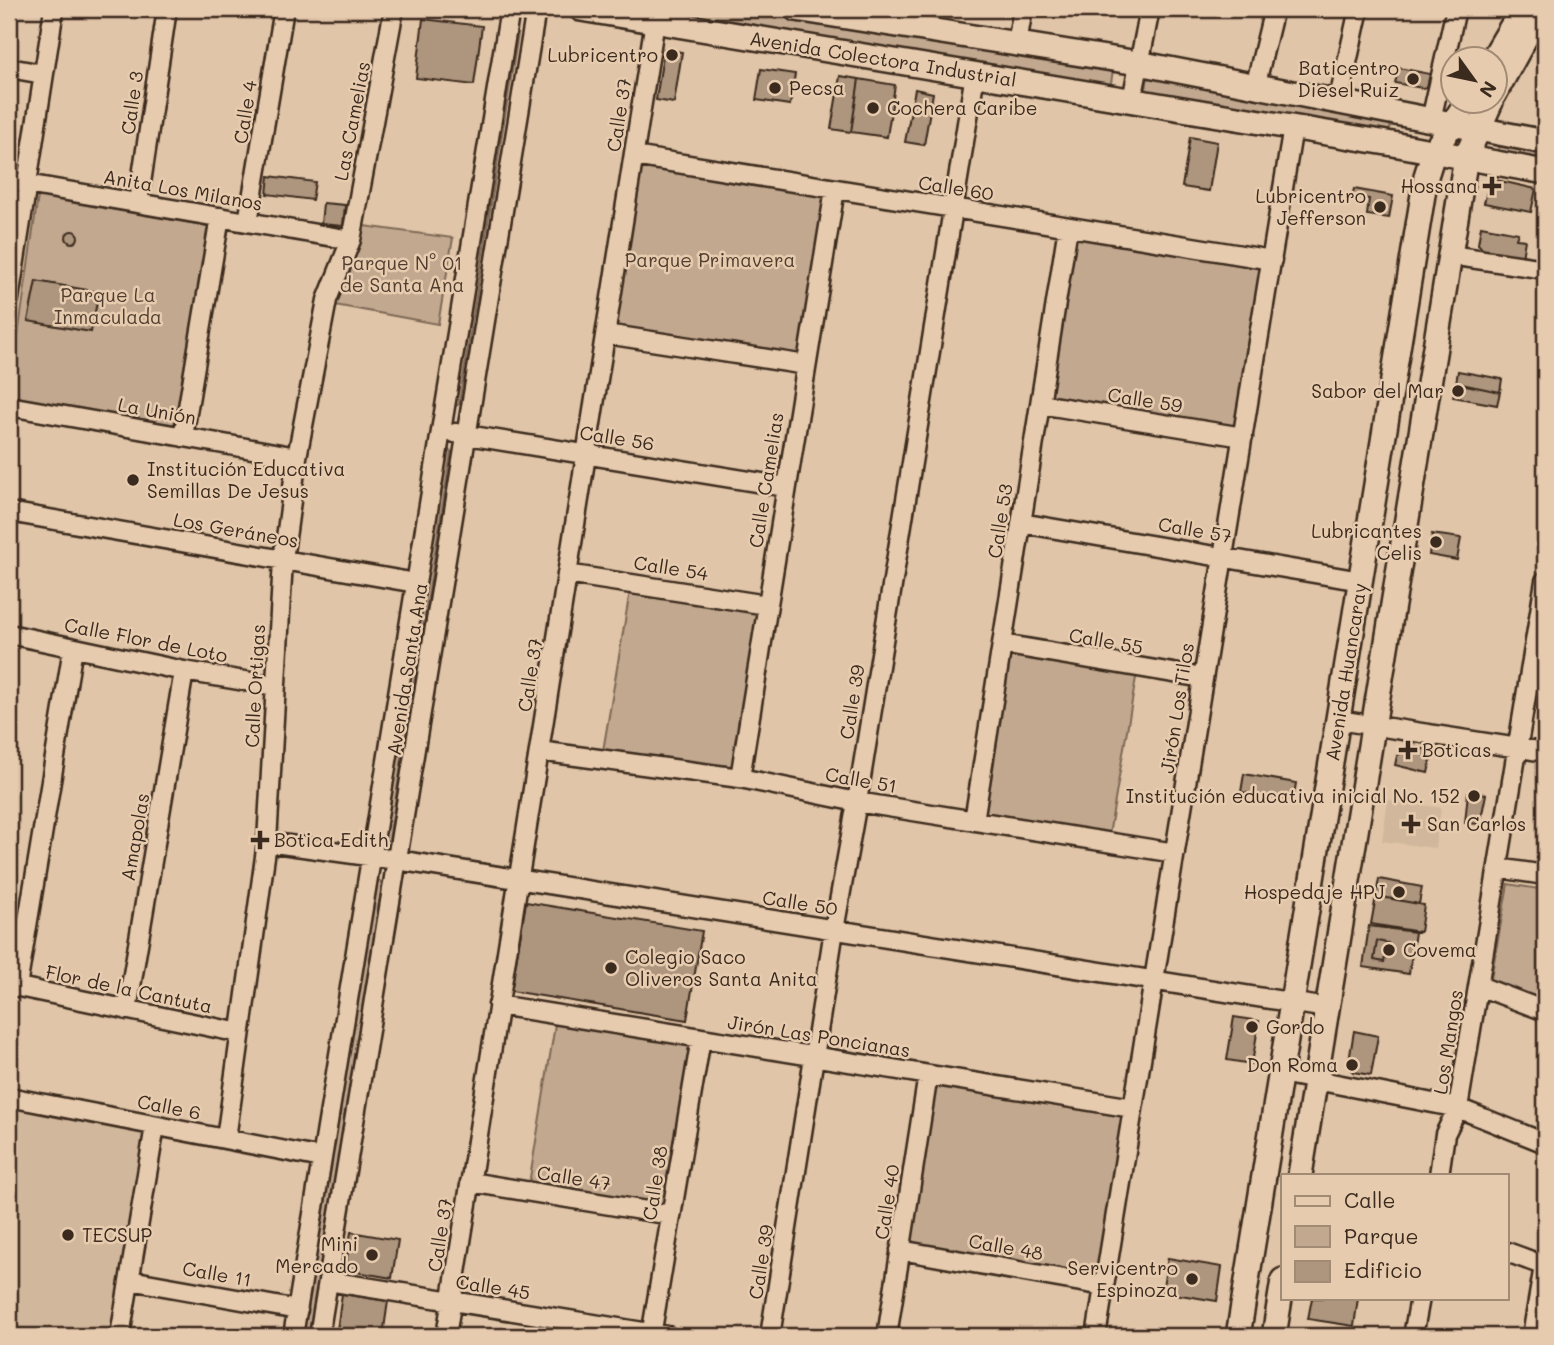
<svg xmlns="http://www.w3.org/2000/svg" width="1554" height="1345" font-family="Mali,sans-serif">
  <style>
    .built { fill: #d1b79b }
    .green { fill: #c2a88f; stroke: #7e6956; stroke-width: 2 }
    .building { fill: #ad957e; stroke: #3b2a1e; stroke-width: 2 }
    .lines { fill: none; stroke-linecap: round; stroke-linejoin: round }
    .minor-casing { stroke: #3b2a1e; stroke-width: 23 }
    .major-casing { stroke: #3b2a1e; stroke-width: 28 }
    .minor { stroke: #e7cbae; stroke-width: 18 }
    .major { stroke: #e7cbae; stroke-width: 23 }
    .poi-dot { fill: #3b2a1e; stroke: #e7cbae; stroke-width: 2.5 }
    .labels { text-anchor: middle; stroke-width: 5; stroke-linejoin: round; paint-order: stroke }
    .poi-label { font-size: 19px; fill: #3b2a1e; stroke: #e7cbae; text-anchor: end }
    .street-label { font-size: 19px; fill: #3b2a1e; stroke: #e7cbae }
    .park-label { font-size: 19px; fill: #4f3d2f; stroke: #e7cbae }
  </style>
  <rect width="100%" height="100%" fill="#e0c5a8"/>
  <filter id="ink" filterUnits="userSpaceOnUse"><feTurbulence type="fractalNoise" baseFrequency=".0143" numOctaves="2"/><feDisplacementMap in="SourceGraphic" scale="14" xChannelSelector="R" yChannelSelector="G"/><feConvolveMatrix kernelMatrix="1 2 1 2 8 2 1 2 1" color-interpolation-filters="sRGB"/></filter>
  <g filter="url(#ink)">
    <path class="built" d="M1388 800 1441 808 1435 848 1382 841Z
      M9 1106 145 1133 110 1336H9Z"/>
    <path class="green" d="M627 9H743L1111 67 1113 70 1111 83 1108 85Z
      M508 33 518 34 459 404 456 406 450 405Z
      M1148 76 1392 120 1389 133 1149 92 1146 90Z
      M1500 144 1545 153V165L1497 155Z
      M638 165 824 197 799 357 611 328Z
      M38 196 209 226 176 425 9 398Z
      M364 226 453 238 438 324 335 305Z
      M1073 237 1263 269 1237 427 1049 396Z
      M444 447 448 448 451 453 389 840 380 841Z
      M630 591 760 611 733 773 603 751Z
      M1006 651 1137 672 1109 835 981 816Z
      M375 881H380L382 886 309 1336H298Z
      M1508 884 1545 890V1005L1490 984Z
      M556 1019 696 1040 665 1213 528 1190Z
      M936 1085 1124 1117 1099 1277 911 1244Z"/>
    <path class="building" d="M423 19 482 26 474 85 416 78Z
      M664 49 682 52 674 103 656 100Z
      M1399 68 1430 74 1427 87 1422 88 1395 83Z
      M761 69 795 74 790 105 756 100Z
      M840 76 859 79 851 132 831 129Z
      M859 79 895 85 887 137 851 132Z
      M915 89 933 93 924 145 905 142Z
      M1190 137 1217 142 1209 191 1182 187Z
      M269 176 315 182 312 200 267 194Z
      M1496 180 1536 189 1531 212 1484 203 1488 188 1491 181Z
      M1354 189 1393 196 1389 218 1367 215 1369 199 1352 196Z
      M323 203 345 205 343 226 321 224Z
      M1481 226 1518 233 1516 239 1525 240 1522 258 1484 251 1478 244Z
      M66 237a6 6 0 1 1 12 0a6 6 0 1 1-12 0Z
      M36 281 99 292 91 332 28 321Z
      M1458 371 1502 379 1500 392 1456 383Z
      M1456 383 1500 392 1497 405 1453 397Z
      M1432 534 1461 538 1457 560 1429 555Z
      M1409 746 1433 751 1428 773 1395 765 1397 756Z
      M1244 774 1296 783 1293 801 1241 792Z
      M1468 792 1486 794 1480 824 1465 823Z
      M1379 879 1422 887 1419 904 1376 896Z
      M1376 896 1424 905 1420 932 1371 924Z
      M526 902 702 931 687 1020 511 991Z
      M1369 926 1415 932 1409 974 1363 967Z
      M1377 941 1388 943 1384 962 1374 960Z
      M1234 1017 1259 1021 1252 1064 1227 1060Z
      M1354 1031 1378 1036 1371 1075 1353 1072 1348 1067Z
      M351 1232 398 1240 392 1278 345 1270Z
      M1168 1258 1222 1267 1217 1301 1162 1292Z
      M342 1294 388 1301 383 1336 337 1330Z
      M1312 1298H1358L1354 1326 1308 1319Z"/>
    <g class="lines">
      <defs>
        <path id="minor" d="M1017 43 1023 9
          M9 68 43 74
          M1255 87 1274 9
          M1132 100 1150 9
          M1338 103 1359 9
          M1431 120 1456 9
          M634 156 1272 260
          M9 181 351 240
          M138 203 167 9
          M248 222 284 9
          M1450 255 1545 269
          M9 299 54 9
          M606 334 806 365
          M1040 404 1243 437
          M9 406 297 457
          M455 433 786 487
          M183 437 220 217
          M9 512 416 583
          M1021 523 1361 581
          M567 574 767 605
          M9 634 184 671 276 686
          M1002 644 1203 678
          M1338 720 1545 752
          M539 751 740 778 857 802 1175 853
          M740 778 835 189
          M974 821 1068 227
          M267 842 397 860 1327 1008
          M1498 868 1545 875
          M9 985 240 1033
          M1479 986 1545 1011
          M17 987 73 648
          M498 1005 1133 1108
          M127 1010 184 671
          M1281 1073 1458 1108 1545 1143
          M9 1097 322 1158
          M226 1139 267 842 283 560 297 457 327 300 351 240 394 9
          M1439 1175 1445 1134 1458 1108 1545 581
          M470 1182 671 1215
          M900 1250 1104 1286
          M1507 1252 1545 1266
          M130 1280 298 1310
          M328 1281 668 1336
          M120 1336 155 1126
          M293 1336 510 9
          M319 1336 536 9
          M446 1336 655 21
          M651 1336 701 1038
          M770 1336 834 930 857 802 975 74
          M887 1336 928 1075
          M1096 1336 1293 127
          M1413 1336 1420 1298
          M1532 1336 1544 1266"/>
        <path id="major" d="M581 9 1393 144 1545 172
          M796 9 1138 63 1545 142
          M1492 60 1522 9
          M1494 95 1541 9
          M1300 1175 1466 157 1491 102
          M1238 1336 1426 176 1434 151 1467 102
          M1274 1336 1283 1280"/>
      </defs>
      <use href="#minor" class="minor-casing"/>
      <use href="#major" class="major-casing"/>
      <use href="#minor" class="minor"/>
      <use href="#major" class="major"/>
    </g>
  </g>
  <g class="poi-dot">
    <circle cx="672" cy="55" r="7"/>
    <circle cx="1413" cy="79" r="7"/>
    <circle cx="775" cy="88" r="7"/>
    <circle cx="873" cy="108" r="7"/>
    <path d="M1488.5 175.5h7v7h7v7h-7v7h-7v-7h-7v-7h7z"/>
    <circle cx="1380" cy="207" r="7"/>
    <circle cx="1458" cy="391" r="7"/>
    <circle cx="133" cy="480" r="7"/>
    <circle cx="1436" cy="542" r="7"/>
    <path d="M1404.5 739.5h7v7h7v7h-7v7h-7v-7h-7v-7h7z"/>
    <circle cx="1474" cy="796" r="7"/>
    <path d="M1407.5 813.5h7v7h7v7h-7v7h-7v-7h-7v-7h7z"/>
    <path d="M256.5 829.5h7v7h7v7h-7v7h-7v-7h-7v-7h7z"/>
    <circle cx="1399" cy="892" r="7"/>
    <circle cx="1389" cy="950" r="7"/>
    <circle cx="611" cy="968" r="7"/>
    <circle cx="1252" cy="1027" r="7"/>
    <circle cx="1352" cy="1065" r="7"/>
    <circle cx="68" cy="1235" r="7"/>
    <circle cx="372" cy="1255" r="7"/>
    <circle cx="1192" cy="1279" r="7"/>
  </g>
  <g class="labels">
    <g class="poi-label">
      <text x="658" y="62">Lubricentro</text>
      <text x="1399" y="75">Baticentro<tspan x="1399" dy="22">Diesel Ruiz</tspan></text>
      <text x="789" y="95" text-anchor="start">Pecsa</text>
      <text x="887" y="115" text-anchor="start">Cochera Caribe</text>
      <text x="1478" y="193">Hossana</text>
      <text x="1366" y="203">Lubricentro<tspan x="1366" dy="22">Jefferson</tspan></text>
      <text x="1444" y="398">Sabor del Mar</text>
      <text x="147" y="476" text-anchor="start">Institución Educativa<tspan x="147" dy="22">Semillas De Jesus</tspan></text>
      <text x="1422" y="538">Lubricantes<tspan x="1422" dy="22">Celis</tspan></text>
      <text x="1422" y="757" text-anchor="start">Boticas</text>
      <text x="1460" y="803">Institución educativa inicial No. 152</text>
      <text x="1427" y="831" text-anchor="start">San Carlos</text>
      <text x="274" y="847" text-anchor="start">Botica Edith</text>
      <text x="1385" y="899">Hospedaje HPJ</text>
      <text x="1403" y="957" text-anchor="start">Covema</text>
      <text x="625" y="964" text-anchor="start">Colegio Saco<tspan x="625" dy="22">Oliveros Santa Anita</tspan></text>
      <text x="1266" y="1034" text-anchor="start">Gordo</text>
      <text x="1338" y="1072">Don Roma</text>
      <text x="82" y="1242" text-anchor="start">TECSUP</text>
      <text x="358" y="1251">Mini<tspan x="358" dy="22">Mercado</tspan></text>
      <text x="1178" y="1275">Servicentro<tspan x="1178" dy="22">Espinoza</tspan></text>
    </g>
    <g class="street-label">
      <text transform="translate(883 59) rotate(9)" y="7">Avenida Colectora Industrial</text>
      <text transform="translate(132 103) rotate(-82)" y="7">Calle 3</text>
      <text transform="translate(245 112) rotate(-81)" y="7">Calle 4</text>
      <text transform="translate(619 115) rotate(-81)" y="7">Calle 37</text>
      <text transform="translate(352 121) rotate(-79)" y="7">Las Camelias</text>
      <text transform="translate(956 188) rotate(9)" y="7">Calle 60</text>
      <text transform="translate(183 190) rotate(10)" y="7">Anita Los Milanos</text>
      <text transform="translate(1145 400) rotate(9)" y="7">Calle 59</text>
      <text transform="translate(157 411) rotate(10)" y="7">La Unión</text>
      <text transform="translate(617 438) rotate(9)" y="7">Calle 56</text>
      <text transform="translate(766 480) rotate(-81)" y="7">Calle Camelias</text>
      <text transform="translate(1000 521) rotate(-81)" y="7">Calle 53</text>
      <text transform="translate(236 530) rotate(10)" y="7">Los Geráneos</text>
      <text transform="translate(1195 530) rotate(10)" y="7">Calle 57</text>
      <text transform="translate(671 568) rotate(9)" y="7">Calle 54</text>
      <text transform="translate(146 640) rotate(11)" y="7">Calle Flor de Loto</text>
      <text transform="translate(1106 641) rotate(10)" y="7">Calle 55</text>
      <text transform="translate(407 669) rotate(-81)" y="7">Avenida Santa Ana</text>
      <text transform="translate(1346 672) rotate(-81)" y="7">Avenida Huancaray</text>
      <text transform="translate(530 675) rotate(-81)" y="7">Calle 37</text>
      <text transform="translate(255 686) rotate(-87)" y="7">Calle Ortigas</text>
      <text transform="translate(852 702) rotate(-81)" y="7">Calle 39</text>
      <text transform="translate(1177 708) rotate(-81)" y="7">Jirón Los Tilos</text>
      <text transform="translate(861 780) rotate(10)" y="7">Calle 51</text>
      <text transform="translate(135 837) rotate(-80)" y="7">Amapolas</text>
      <text transform="translate(800 903) rotate(9)" y="7">Calle 50</text>
      <text transform="translate(129 989) rotate(12)" y="7">Flor de la Cantuta</text>
      <text transform="translate(819 1036) rotate(9)" y="7">Jirón Las Poncianas</text>
      <text transform="translate(1448 1042) rotate(-81)" y="7">Los Mangos</text>
      <text transform="translate(169 1107) rotate(11)" y="7">Calle 6</text>
      <text transform="translate(574 1178) rotate(9)" y="7">Calle 47</text>
      <text transform="translate(655 1183) rotate(-81)" y="7">Calle 38</text>
      <text transform="translate(887 1202) rotate(-81)" y="7">Calle 40</text>
      <text transform="translate(440 1235) rotate(-81)" y="7">Calle 37</text>
      <text transform="translate(1006 1247) rotate(10)" y="7">Calle 48</text>
      <text transform="translate(761 1262) rotate(-81)" y="7">Calle 39</text>
      <text transform="translate(217 1274) rotate(10)" y="7">Calle 11</text>
      <text transform="translate(493 1287) rotate(9)" y="7">Calle 45</text>
    </g>
    <g class="park-label">
      <text x="710" y="267">Parque Primavera</text>
      <text x="402" y="270">Parque N° 01<tspan x="402" dy="22">de Santa Ana</tspan></text>
      <text x="108" y="302">Parque La<tspan x="108" dy="22">Inmaculada</tspan></text>
    </g>
  </g>
  <rect width="1554" height="1345" fill="none" stroke="#e7cbae" stroke-width="35"/>
  <rect x="18" y="18" width="1519" height="1310" fill="none" stroke="#3b2a1e" stroke-width="2.5" filter="url(#ink)"/>
  <rect x="1281" y="1174" width="228" height="126" fill="#e7cbae" stroke="#a28b74" stroke-width="2"/>
  <rect x="1295" y="1196" width="35" height="10" fill="#e7cbae" stroke="#a28b74" stroke-width="2"/>
  <text x="1344" y="1208" font-size="21" fill="#3b2a1e">Calle</text>
  <rect x="1295" y="1226" width="35" height="21" fill="#c2a88f" stroke="#a28b74" stroke-width="2"/>
  <text x="1344" y="1244" font-size="21" fill="#3b2a1e">Parque</text>
  <rect x="1295" y="1261" width="35" height="21" fill="#ad957e" stroke="#a28b74" stroke-width="2"/>
  <text x="1344" y="1278" font-size="21" fill="#3b2a1e">Edificio</text>
  <g transform="translate(1474 80) rotate(123)"><circle r="33" fill="#e7cbae" stroke="#a28b74" stroke-width="2"/>
  <path d="M0-5L12 26L0 18L-12 26Z" fill="#3b2a1e"/>
  <text y="-10" font-size="19" font-weight="bold" text-anchor="middle" fill="#3b2a1e">N</text>
  </g>
</svg>
